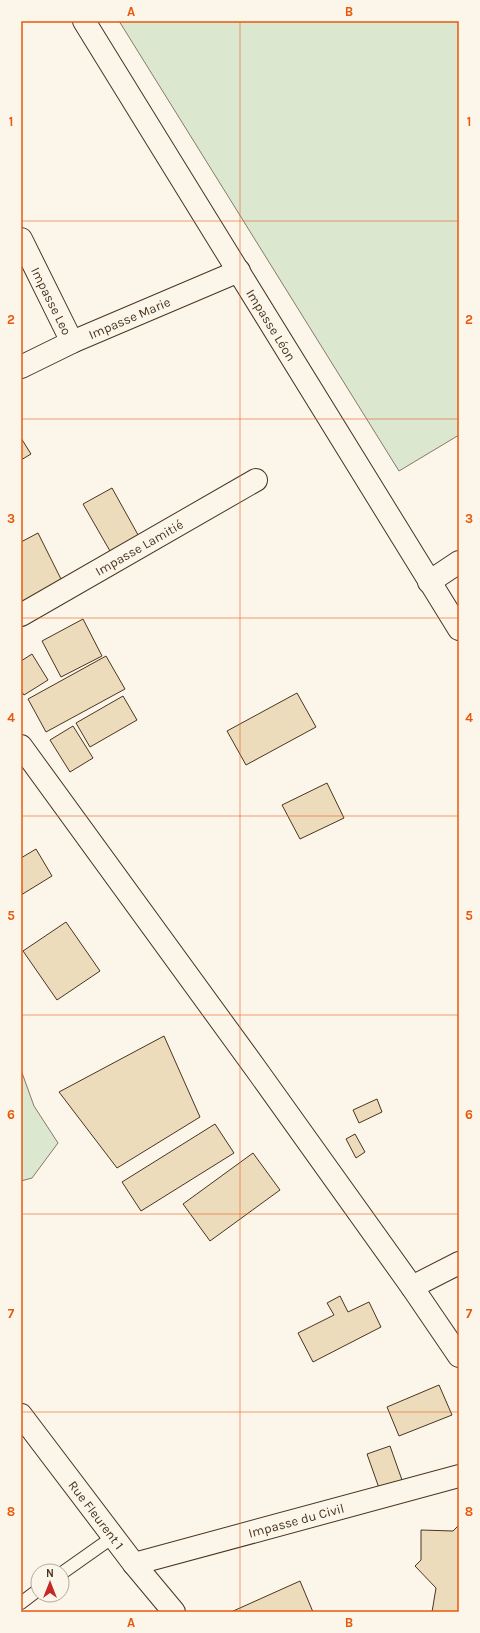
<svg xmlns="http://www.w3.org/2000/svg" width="480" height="1633" font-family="Karla,sans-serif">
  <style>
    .green { fill: #dce7d0; stroke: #887966 }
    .building { fill: #ecdcbc; stroke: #4a3520 }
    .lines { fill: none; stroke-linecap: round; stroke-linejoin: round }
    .service-casing { stroke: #4a3520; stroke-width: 14 }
    .minor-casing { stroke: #4a3520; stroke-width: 24 }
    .secondary-casing { stroke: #4a3520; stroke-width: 24 }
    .service { stroke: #fbf6e9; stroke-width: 12 }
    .minor { stroke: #fbf6e9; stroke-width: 22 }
    .secondary { stroke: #fbf6e9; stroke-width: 22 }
    .grid { fill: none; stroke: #e8590c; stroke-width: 1; stroke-opacity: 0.55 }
    .labels { text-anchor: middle; stroke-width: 3; stroke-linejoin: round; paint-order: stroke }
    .street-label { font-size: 13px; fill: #4a3520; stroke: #fbf6e9 }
    .neatline { fill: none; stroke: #e8590c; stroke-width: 1.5 }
    .grid-label { font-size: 13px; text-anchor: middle; font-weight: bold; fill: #e8590c }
  </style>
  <rect width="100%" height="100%" fill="#fbf6e9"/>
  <path class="green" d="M119 21H459V435L399 471Z
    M21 1070 34 1106 58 1143 32 1178 21 1181Z"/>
  <path class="building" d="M21 438 31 454 21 460Z
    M112 488 142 542 114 558 83 504Z
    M38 533 64 585 21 606V542Z
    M83 619 102 656 61 677 42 641Z
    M32 654 48 680 24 695 21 691V661Z
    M106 656 125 689 46 732 28 699Z
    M297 693 316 727 246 765 227 731Z
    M123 696 137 720 90 747 76 723Z
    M73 726 93 758 70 772 50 740Z
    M327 783 344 818 300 839 282 805Z
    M36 849 52 876 21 895V858Z
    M66 922 100 971 57 1000 23 951Z
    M164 1036 200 1117 117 1168 59 1092Z
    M377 1099 382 1112 359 1123 353 1110Z
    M215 1124 234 1153 141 1211 122 1182Z
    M355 1134 365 1152 356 1158 346 1139Z
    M253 1153 280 1190 210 1241 183 1204Z
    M340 1296 348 1312 369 1302 381 1327 313 1362 298 1333 334 1315 327 1303Z
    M439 1385 452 1415 399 1436 387 1407Z
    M390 1446 402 1480 379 1488 367 1454Z
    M459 1525V1612H432L436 1588 415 1566 421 1560V1530L453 1531Z
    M300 1581 313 1612H231Z"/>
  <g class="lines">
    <defs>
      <path id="service" d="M62 1573 113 1537
        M21 1603 38 1590"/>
      <g id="minor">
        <path id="s1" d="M84 21 459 629"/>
        <path id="s2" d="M21 239 72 342"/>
        <path id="s3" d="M21 367 72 342 239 271"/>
        <path d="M429 582 459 562"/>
        <path id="s4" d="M21 615 256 480"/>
        <path d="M412 1287 459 1263"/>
        <path id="s5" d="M21 1415 134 1564 174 1612"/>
        <path id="s6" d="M134 1564 459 1476"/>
      </g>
      <path id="secondary" d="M21 746 256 1069 412 1287 459 1356"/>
    </defs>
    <use href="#service" class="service-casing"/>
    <use href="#minor" class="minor-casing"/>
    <use href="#secondary" class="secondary-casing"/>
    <use href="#service" class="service"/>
    <use href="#minor" class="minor"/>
    <use href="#secondary" class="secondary"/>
  </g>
  <path class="grid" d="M240 21V1612M21 221H459M21 419H459M21 618H459M21 816H459M21 1015H459M21 1214H459M21 1412H459"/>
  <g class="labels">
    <g class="street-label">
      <text dy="5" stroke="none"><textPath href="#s2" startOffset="69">Impasse Leo</textPath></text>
      <text dy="5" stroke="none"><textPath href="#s3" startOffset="119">Impasse Marie</textPath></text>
      <text dy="5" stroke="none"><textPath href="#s1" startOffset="357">Impasse Léon</textPath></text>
      <text dy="5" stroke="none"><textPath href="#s4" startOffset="136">Impasse Lamitié</textPath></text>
      <text dy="5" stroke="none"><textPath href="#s5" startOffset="125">Rue Fleurent 1</textPath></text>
      <text dy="5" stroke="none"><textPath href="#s6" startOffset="168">Impasse du Civil</textPath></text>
    </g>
  </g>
  <rect width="480" height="1633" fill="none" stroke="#fbf6e9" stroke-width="44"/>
  <g transform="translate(50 1583)"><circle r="19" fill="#fbf6e9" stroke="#b4a999"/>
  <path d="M0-3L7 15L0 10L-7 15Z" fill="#c62828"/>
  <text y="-6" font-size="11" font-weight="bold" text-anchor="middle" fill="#4a3520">N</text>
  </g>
  <rect x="22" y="22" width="436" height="1589" class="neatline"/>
  <g class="grid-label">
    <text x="131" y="16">A</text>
    <text x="349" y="16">B</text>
    <text x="11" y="126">1</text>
    <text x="469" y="126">1</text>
    <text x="11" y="324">2</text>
    <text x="469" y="324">2</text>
    <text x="11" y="523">3</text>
    <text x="469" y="523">3</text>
    <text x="11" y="722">4</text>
    <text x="469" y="722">4</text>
    <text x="11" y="920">5</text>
    <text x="469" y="920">5</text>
    <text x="11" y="1119">6</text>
    <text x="469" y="1119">6</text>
    <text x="11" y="1318">7</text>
    <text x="469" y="1318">7</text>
    <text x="11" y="1516">8</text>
    <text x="469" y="1516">8</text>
    <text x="131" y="1627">A</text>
    <text x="349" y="1627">B</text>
  </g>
</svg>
